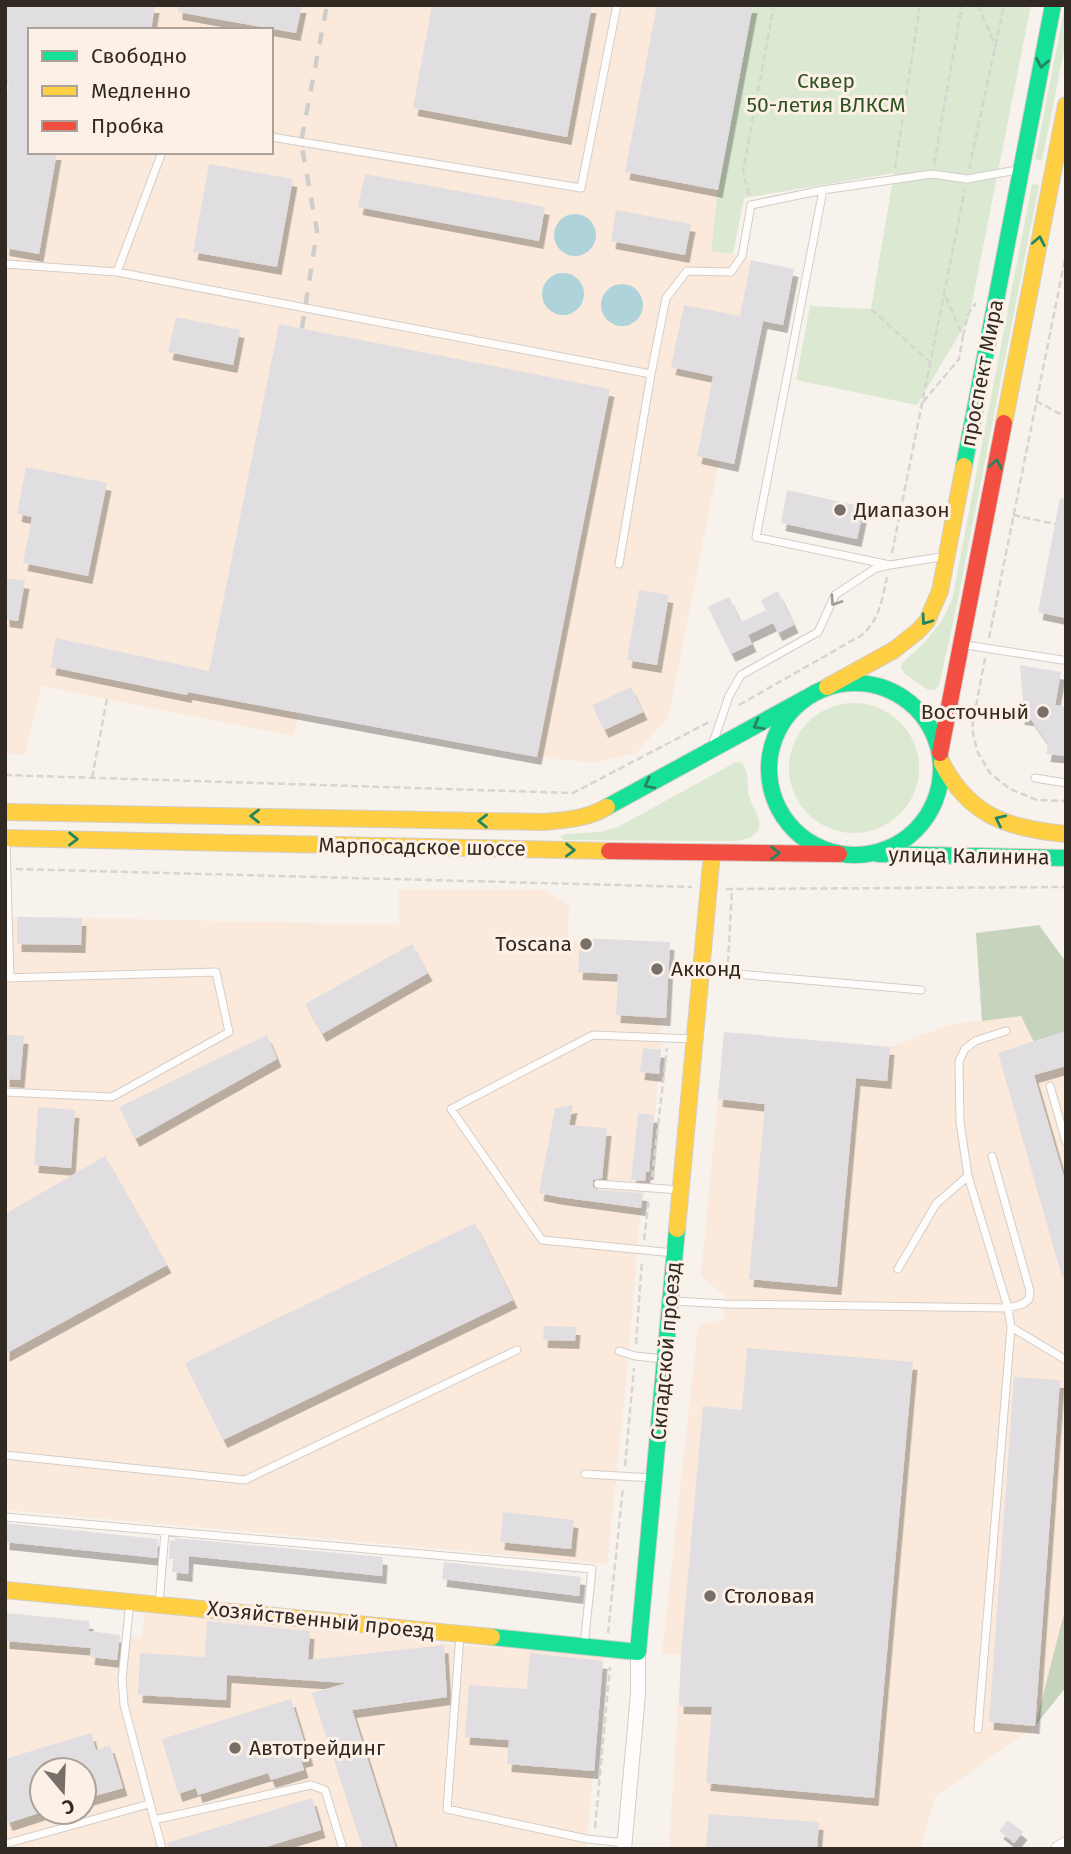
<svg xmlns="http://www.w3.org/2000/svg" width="1071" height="1854" font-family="'Fira Sans',sans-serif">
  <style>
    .built { fill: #fbeadb; fill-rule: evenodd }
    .green { fill: #dbe9d2 }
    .forest { fill: #c7d4bd }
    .water { fill: #aed3db }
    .building { fill: #e1dee2; filter: url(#shadow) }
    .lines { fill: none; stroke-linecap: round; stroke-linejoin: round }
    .lane-casing { stroke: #d4cdc7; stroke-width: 9 }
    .street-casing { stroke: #d4cdc7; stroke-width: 16 }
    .fast-casing { stroke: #d4cdc7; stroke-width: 18 }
    .slow-casing { stroke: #d4cdc7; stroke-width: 18 }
    .jam-casing { stroke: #d4cdc7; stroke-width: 18 }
    .path { stroke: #d7d4d2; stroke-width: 2.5; stroke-dasharray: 7 3.5; stroke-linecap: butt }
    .lane { stroke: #fefdfc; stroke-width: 7 }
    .street { stroke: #fefdfc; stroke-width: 14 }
    .fast { stroke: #16e098; stroke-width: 16 }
    .slow { stroke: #ffcf43; stroke-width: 16 }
    .jam { stroke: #f24e42; stroke-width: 16 }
    .rail { stroke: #cfcdcb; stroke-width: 4.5; stroke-dasharray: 12 12; stroke-linecap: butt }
    .oneway { stroke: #24855e }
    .oneway2 { stroke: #a29e9a }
    .poi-dot { fill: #777069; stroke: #fdf1e7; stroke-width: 2.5 }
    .labels { text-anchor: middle; stroke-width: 6; stroke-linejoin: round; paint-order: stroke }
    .park-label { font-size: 21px; fill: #2c531f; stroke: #fdf1e7 }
    .street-label { font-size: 21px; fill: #312a23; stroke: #fdf1e7 }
    .poi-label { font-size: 21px; fill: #312a23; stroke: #fdf1e7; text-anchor: start }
  </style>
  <defs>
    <filter id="shadow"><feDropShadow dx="4.5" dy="8" stdDeviation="0" flood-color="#0004"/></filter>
  </defs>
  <rect width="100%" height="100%" fill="#f8f2ec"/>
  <path class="built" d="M5 5H753L711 251 742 256 751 260 740 315 763 321 734 464 719 461 668 718 636 753 593 763 537 757 298 712 294 736 41 686 25 755 5 754ZM30 30H271V152H30Z
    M399 889 543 890 569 905 568 944 580 938 578 972 618 974 616 1015 660 1017 661 1050 659 1074 649 1172 641 1208 626 1384 607 1564 5 1510V916L399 925Z
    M1021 1015 1066 1031V1606L1035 1726 935 1797 920 1849H669L681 1655 662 1653 698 1326 724 1319 725 1296 701 1276 724 1032 890 1047 952 1024Z
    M5 1613 89 1621V1631L142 1638 145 1613 310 1628 444 1644 604 1656 586 1849H5ZM42 1770H84V1812H42Z"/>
  <path class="green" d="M753 5H1031L969 318 917 405 796 380 810 306 871 309 894 173 744 198 733 254 711 251 718 190Z
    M1065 5 1066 40 1042 161 1035 159Z
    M1032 184 1039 185 956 609 939 686 934 690H928L904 673 901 668 902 663 923 644 941 622 952 600Z
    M789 768a65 65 0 1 1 130 0a65 65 0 1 1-130 0Z
    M736 762 742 763C750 772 746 784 749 796 751 805 762 818 759 828 756 838 744 839 736 841L564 840 560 836 567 834 600 832 618 827Z"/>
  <path class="forest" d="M1039 925 1066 962V1031L1034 1042 1021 1016 982 1021 976 933Z
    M1066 1606V1687L1035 1726Z"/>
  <path class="water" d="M554 235a21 21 0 1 1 42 0a21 21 0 1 1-42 0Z
    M542 294a21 21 0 1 1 42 0a21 21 0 1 1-42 0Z
    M601 305a21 21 0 1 1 42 0a21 21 0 1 1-42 0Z"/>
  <path class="building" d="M5 5H155L151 30H30V152H57L39 254 5 248V103L9 85 5 84Z
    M178 5H302L296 33 178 12Z
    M432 5H592L567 137 413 108Z
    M657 5H753L718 190 625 172Z
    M209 164 293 179 277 267 193 252Z
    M365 174 545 207 539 241 358 207Z
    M616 210 691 224 685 255 611 241Z
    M751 260 794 269 783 325 763 321 734 464 697 456 713 376 671 367 684 305 740 316Z
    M176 317 240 330 233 365 168 352Z
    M279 324 610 389 537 757 188 692 187 695 51 667 56 638 209 671Z
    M26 467 107 483 88 576 23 563 32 517 17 514Z
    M787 490 864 507 857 539 781 523Z
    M1060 498 1066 499V618L1038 612Z
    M5 578 25 581 18 621 5 619Z
    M639 590 669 595 657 665 627 660Z
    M778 591 794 625 778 633 773 623 748 635 752 644 731 654 708 607 729 597 741 622 766 610 761 600Z
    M1020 665 1061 672 1055 705 1066 707V756L1046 754 1048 744 1030 718 1020 717 1023 700Z
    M631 687 643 712 604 730 592 705Z
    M17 917 82 918 81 945 17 944Z
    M580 938 670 942 666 1018 616 1015 618 974 578 972Z
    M412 944 428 973 322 1034 305 1004Z
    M1066 1031V1066L1034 1075 1066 1184V1277H1062L998 1053Z
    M724 1032 890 1047 887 1081 856 1078 837 1287 749 1279 765 1104 718 1099Z
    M5 1034 24 1036 20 1080 5 1079Z
    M267 1035 277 1059 135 1139 119 1107Z
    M643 1048 661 1050 659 1074 640 1072Z
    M573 1105 569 1125 607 1128 602 1178 593 1180V1187L598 1190 643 1193 641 1208 559 1197 539 1193 555 1108Z
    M38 1107 75 1110 71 1168 34 1165Z
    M638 1113 654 1115 649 1172H646L645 1181 631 1180Z
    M105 1156 167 1265 5 1354V1214Z
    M475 1223 513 1300 223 1440 185 1363Z
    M544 1326 576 1327 575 1341 543 1340Z
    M747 1348 913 1362 874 1798 706 1783 712 1707 679 1706 681 1654 703 1406 742 1410Z
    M1014 1377 1060 1380 1035 1726 989 1722Z
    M503 1512 574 1520 571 1549 500 1542Z
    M5 1523 158 1539 157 1558 5 1542Z
    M175 1538 383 1557 382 1576 189 1556 188 1574 172 1572 173 1559H169L170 1540 175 1541Z
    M444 1562 581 1577 579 1596 442 1579Z
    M5 1613 89 1621V1631L120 1635 117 1660 90 1657 91 1648 5 1641Z
    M207 1621 310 1631 308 1660 444 1645 447 1697 352 1710 396 1849H363L312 1693 347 1683 227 1675 226 1700 138 1695 140 1653 205 1657Z
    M530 1653 603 1661 594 1771 507 1764 509 1740 465 1737 469 1685 527 1689Z
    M291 1699 309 1758 301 1760 304 1770 271 1780 268 1773 198 1795 196 1788 178 1794 162 1739Z
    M91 1733 96 1750 110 1745 123 1788 84 1799V1770H42V1812L8 1823 5 1815V1759Z
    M312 1798 321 1830 259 1849H168L167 1843Z
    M709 1814 819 1822 817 1849H706Z
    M1008 1820 1023 1832 1014 1843 999 1831Z"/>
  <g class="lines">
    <defs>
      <path id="lane" d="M271 137 581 188 617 5
        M823 190 756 537 890 565 941 557
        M5 264 117 272 651 374 619 564
        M117 272 162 152
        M651 374 666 298 687 271 731 272 742 256 751 205 823 190 932 174 967 179 1017 170
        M966 645 1062 660
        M713 743 729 696 741 675 818 632 835 595 876 568 886 566
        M1035 778 1066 783
        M6 842 10 978
        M702 971 921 990
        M5 978 216 972 229 1032 112 1097 5 1092
        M1050 1086 1066 1142
        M598 1184 680 1190
        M674 1253 542 1240 451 1109 593 1035 693 1039
        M898 1269 936 1204 968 1176
        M673 1301 725 1304 1008 1308 1023 1304 1029 1299 1030 1291 992 1156
        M1011 1327 1066 1360
        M619 1351 635 1356 664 1359
        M5 1455 245 1480 517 1350
        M585 1474 653 1478
        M5 1517 592 1569 584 1646
        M130 1601 122 1679 124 1705 162 1849
        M159 1604 165 1531
        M460 1635 447 1809 587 1839 625 1843
        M978 1729 1011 1327 1008 1308 968 1176 960 1122 959 1061 965 1049 975 1041 1006 1031
        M154 1820 311 1785 325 1790 343 1849
        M5 1844 149 1804"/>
      <path id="street" d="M624 1849 638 1694V1652
        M1058 1849 1066 1844"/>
      <path id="fast" d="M964 466 1053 5
        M769 769a86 86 0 1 1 172 0a86 86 0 1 1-172 0Z
        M607 807 806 698
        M878 854 1066 858
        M492 1637 638 1652 677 1229"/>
      <path id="slow" d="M1004 423 1066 105
        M827 687 894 650 918 631 927 621 940 591 964 466
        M942 763C969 816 1009 829 1066 834
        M5 812 543 822C565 820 587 819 607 807
        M5 838 609 851
        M677 1229 712 853
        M5 1590 492 1637"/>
      <path id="jam" d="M940 753 1004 423
        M609 851 839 854"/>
    </defs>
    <use href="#lane" class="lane-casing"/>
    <use href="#street" class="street-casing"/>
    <use href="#fast" class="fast-casing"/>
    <use href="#slow" class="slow-casing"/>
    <use href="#jam" class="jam-casing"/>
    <path class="path" d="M978 5 996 47
      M934 164 962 5
      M895 168 920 5
      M969 169 1004 5
      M749 195 743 171 774 5
      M871 309 930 362
      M963 336 968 314 976 303
      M1036 401 1066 417
      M923 402 959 359 963 336 944 293
      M1013 515 1055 524
      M892 553 965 189
      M989 638 1066 254
      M985 658 972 728 977 751 990 773 1010 789 1037 800 1066 801
      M739 705 862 635C880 619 882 599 887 577
      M5 775 573 793 709 722
      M92 778 107 699
      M16 869 692 887
      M726 889 1066 887
      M728 963 732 889
      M652 1177 667 1048
      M644 1240 649 1198
      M636 1344 642 1260
      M625 1466 634 1368
      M608 1633 623 1487
      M595 1828 610 1667"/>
    <use href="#lane" class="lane"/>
    <use href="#street" class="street"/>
    <use href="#fast" class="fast"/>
    <use href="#slow" class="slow"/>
    <use href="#jam" class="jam"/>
    <path class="rail" d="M302 328 317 231 301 142 327 5"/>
  </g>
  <defs><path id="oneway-chevron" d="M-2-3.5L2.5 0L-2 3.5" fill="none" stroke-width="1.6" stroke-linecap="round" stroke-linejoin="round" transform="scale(1.75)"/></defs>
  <g class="oneway">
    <use href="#oneway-chevron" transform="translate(1042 63) rotate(101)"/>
    <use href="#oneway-chevron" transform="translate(1039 241) rotate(-79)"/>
    <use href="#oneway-chevron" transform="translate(996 464) rotate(-79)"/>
    <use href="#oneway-chevron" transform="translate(926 620) rotate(126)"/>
    <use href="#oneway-chevron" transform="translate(758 725) rotate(151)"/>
    <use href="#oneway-chevron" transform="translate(649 784) rotate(152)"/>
    <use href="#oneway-chevron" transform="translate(255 816) rotate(-179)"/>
    <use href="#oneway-chevron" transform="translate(1000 820) rotate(-155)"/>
    <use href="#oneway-chevron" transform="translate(483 821) rotate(-179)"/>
    <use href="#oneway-chevron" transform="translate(73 839) rotate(1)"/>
    <use href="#oneway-chevron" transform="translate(570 850) rotate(1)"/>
    <use href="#oneway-chevron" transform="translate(775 853)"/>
  </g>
  <use class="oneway2" href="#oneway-chevron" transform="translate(835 601) rotate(124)"/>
  <g class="poi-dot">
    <circle cx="840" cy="510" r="7"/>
    <circle cx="1043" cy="712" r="7"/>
    <circle cx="586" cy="944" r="7"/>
    <circle cx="657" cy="969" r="7"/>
    <circle cx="710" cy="1596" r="7"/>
    <circle cx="235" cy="1748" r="7"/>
  </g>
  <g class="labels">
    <g class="park-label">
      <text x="826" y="88">Сквер<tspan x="826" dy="24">50-летия ВЛКСМ</tspan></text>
    </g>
    <g class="street-label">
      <text transform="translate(982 373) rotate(-79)" y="7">проспект Мира</text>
      <text transform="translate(422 847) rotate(1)" y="7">Марпосадское шоссе</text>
      <text transform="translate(969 856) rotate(1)" y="7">улица Калинина</text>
      <text transform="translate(666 1351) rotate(-85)" y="7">Складской проезд</text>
      <text transform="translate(321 1620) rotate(6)" y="7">Хозяйственный проезд</text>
    </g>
    <g class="poi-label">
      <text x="854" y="517">Диапазон</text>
      <text x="1029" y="719" text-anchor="end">Восточный</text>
      <text x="572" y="951" text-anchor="end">Toscana</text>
      <text x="671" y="976">Акконд</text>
      <text x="724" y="1603">Столовая</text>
      <text x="249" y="1755">Автотрейдинг</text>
    </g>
  </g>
  <rect width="1071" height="1854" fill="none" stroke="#312a23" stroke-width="14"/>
  <rect x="28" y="28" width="245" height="126" fill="#fdf1e7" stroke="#aba199" stroke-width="2"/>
  <rect x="42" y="51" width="35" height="10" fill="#16e098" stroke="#aba199" stroke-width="2"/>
  <text x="91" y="63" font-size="21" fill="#312a23">Свободно</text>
  <rect x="42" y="86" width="35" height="10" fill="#ffcf43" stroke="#aba199" stroke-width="2"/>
  <text x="91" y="98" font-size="21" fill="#312a23">Медленно</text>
  <rect x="42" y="121" width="35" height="10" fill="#f24e42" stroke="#aba199" stroke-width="2"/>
  <text x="91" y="133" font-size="21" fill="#312a23">Пробка</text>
  <g transform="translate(63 1791) rotate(161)"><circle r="33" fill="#fdf1e7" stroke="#aba199" stroke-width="2"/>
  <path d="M0-5L12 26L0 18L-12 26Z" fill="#777069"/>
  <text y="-10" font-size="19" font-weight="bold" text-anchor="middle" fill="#312a23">С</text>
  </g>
</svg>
